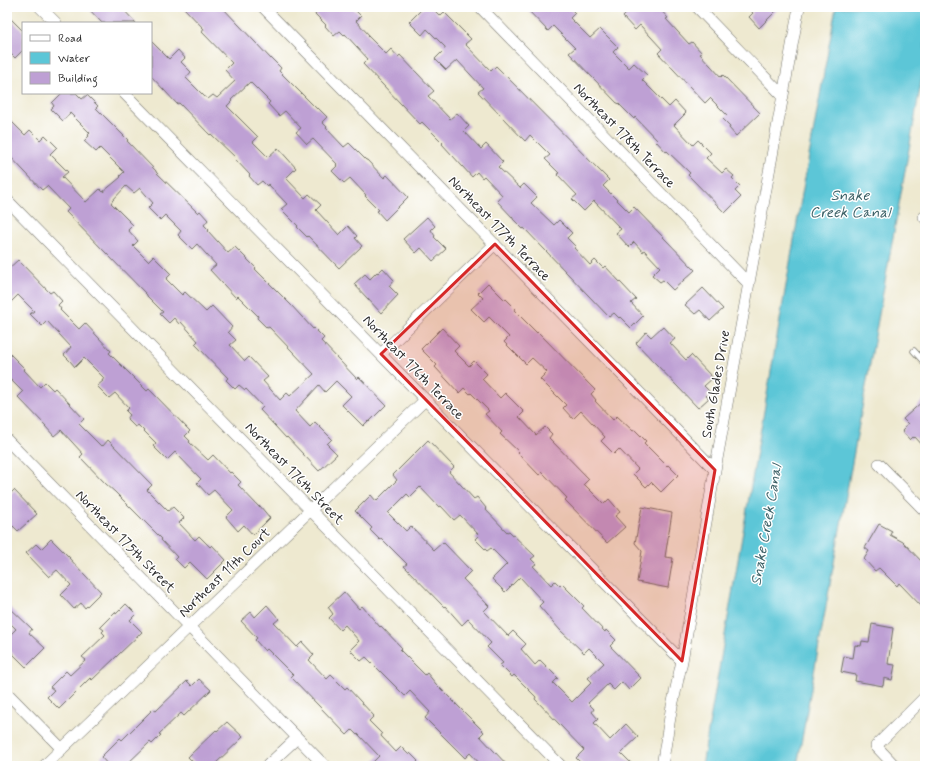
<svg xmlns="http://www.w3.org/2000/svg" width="932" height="773" font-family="Mynerve,sans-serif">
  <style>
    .water { fill: #5cc6d7; stroke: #447881 }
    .building { fill: #bea0d4; fill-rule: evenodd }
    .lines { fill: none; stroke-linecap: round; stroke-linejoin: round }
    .service-casing { stroke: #6f6e65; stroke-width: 7 }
    .minor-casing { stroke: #6f6e65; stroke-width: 12 }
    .service { stroke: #fff; stroke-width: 5.5 }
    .minor { stroke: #fff; stroke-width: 11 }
    .marked { fill: #d62828; fill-opacity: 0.2; stroke: #d62828; stroke-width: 3; stroke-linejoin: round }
    .labels { text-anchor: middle; stroke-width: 3; stroke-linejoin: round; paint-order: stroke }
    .street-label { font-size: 14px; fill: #2b2b2b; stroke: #fff }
    .water-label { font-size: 15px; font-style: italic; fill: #3c6167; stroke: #fff }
  </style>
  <rect width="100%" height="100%" fill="#fff"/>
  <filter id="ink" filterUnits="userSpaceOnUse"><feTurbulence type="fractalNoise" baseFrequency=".025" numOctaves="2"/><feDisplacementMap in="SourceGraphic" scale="8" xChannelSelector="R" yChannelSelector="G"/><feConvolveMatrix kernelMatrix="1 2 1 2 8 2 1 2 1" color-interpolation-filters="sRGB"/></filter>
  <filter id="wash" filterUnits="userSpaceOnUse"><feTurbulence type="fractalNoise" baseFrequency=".012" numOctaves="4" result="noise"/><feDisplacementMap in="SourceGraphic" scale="16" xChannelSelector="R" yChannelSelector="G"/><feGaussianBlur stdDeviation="0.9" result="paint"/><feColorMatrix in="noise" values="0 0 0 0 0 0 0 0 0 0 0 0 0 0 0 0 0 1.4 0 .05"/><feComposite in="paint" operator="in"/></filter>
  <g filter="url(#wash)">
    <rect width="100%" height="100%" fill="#eee9d0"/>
    <path class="water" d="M836 7H925V61L797 766H702L802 194Z"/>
    <g id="blocks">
      <path class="building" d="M87 7H121L136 23H102Z
        M183 7H222L271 59V58L281 68 279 71 317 109 318 108 327 117 322 122 327 127 326 128 344 147 349 143 366 160H367L384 178 387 175 408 197 385 220 377 211 379 210 365 196 366 195 350 178 344 183 332 171 337 166 336 165 337 164 313 139 307 144 296 132 301 128 285 111 279 116 268 104 270 102 250 82 231 100 232 101 227 106 258 137 253 142 268 157 278 148 296 168 286 178 305 198 309 194 321 205 316 210 339 235 348 226 357 236 355 238 362 246 339 268 308 236 307 237 297 227 298 226 281 209 287 204 268 184 267 186 262 181 257 185 249 176 250 175 235 159 236 158 211 134 210 135 179 103 177 104 151 76V41L169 59 178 50 185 58 181 62 191 72 186 78 205 97H206L208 99 213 95 217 98 235 81 225 70 232 63 202 32 204 29Z
        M308 7H352L361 16 356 21 369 35 368 36 386 54 391 49 398 57 400 55 434 91 428 96 450 119 457 113 469 126 464 131 481 149 486 144 503 162 498 167 520 188 524 184 537 197 531 203 554 225 559 220 572 233 567 238 576 247 574 248 590 265 595 260 603 268 605 266 636 299 631 303 643 316 631 328 620 317 619 318 614 313 609 317 524 228 523 229 513 219V218L497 201 502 195 484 176 482 178 477 172 472 177 442 144 443 143 422 122 420 124 363 64 368 59 345 34 344 35 340 31 334 36 325 26 326 25Z
        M424 7H431L440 16 444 12 471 39 465 44 491 71 496 66 609 180 603 186 629 212 634 207 695 270 673 290 663 280 660 282 652 275 660 267 644 250 643 252 634 242 629 247 616 233 621 229 594 201 584 211 572 199 577 195 557 174 559 173 545 159 550 155 530 135 525 141 478 92 483 88 457 60 446 70 435 59 445 49V47L427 29 422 35 409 22Z
        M525 7H569L575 13 570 18 590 38 600 29 618 47 613 52 629 68 634 63 647 75 642 80 669 107 675 101 686 113 674 125 693 145 698 140 711 153 706 158 722 173 726 169 734 176 732 178 740 186 735 191 741 197 725 213 688 175 690 173 667 151 666 152 656 141 657 140 635 117 634 119 618 103H617L569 53 575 48 553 26 548 31Z
        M633 7H649L653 12 658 7 668 18 666 19 689 44 692 42 702 53 700 54 721 77 723 75 760 113 736 136 729 128 730 126 723 119 727 115 710 98 705 103 658 53 662 49 640 25 635 30 623 17Z
        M747 7H780L759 28 749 17 753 13Z
        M7 15 23 31V50L15 58 7 50Z
        M62 93H76L82 99 87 95 98 106 96 108 128 140 127 141 156 171V172L198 213 200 211 208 220 204 225 209 230 208 231 228 253 235 247 256 268 255 269 291 305 313 329 314 328 324 338 321 341 357 379 359 377 386 405 369 422 368 421 363 426 342 405 351 396 336 381 325 392 319 385 295 411 310 427 315 422 332 439 327 444 337 454 319 471 287 437 286 438 275 426 260 410 263 407 246 389 245 390 239 385 235 389 226 380 228 378 195 344 198 341 181 322 179 324 174 318 169 323 160 314 163 312 147 296V295L66 212 69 209 47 186 42 190 7 153V117L25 135 30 130 40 140 45 135 57 147 50 154 68 172 62 177 86 202 100 189 103 192 121 177 120 176 124 172 100 148 96 152 84 141 89 136 88 135 90 133 70 113 63 121 51 109 54 106 52 103ZM126 186 134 193 140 188 153 203 148 208 160 220 165 215 181 231 178 235 192 249 197 244 216 265 210 270 236 298 238 296 258 316 257 318 267 328 269 327 314 374 290 396 287 393 280 400 263 381 268 377 249 357 245 361 230 345 236 340 228 332 232 327 212 306 206 312 185 292 182 295 166 279 171 274 153 256 148 261 133 246 138 241 128 230 133 225 111 203 112 202V201Z
        M427 217 435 226 431 230 435 236 434 237 446 249 433 261 421 248 416 253 403 239Z
        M18 260 50 293 53 291 62 301 58 305 61 309 60 310 79 329 85 323 111 351 109 353 147 391 149 389 190 431 185 436 190 441 189 442 208 460 213 455 230 473 231 472 241 482 238 485 259 507 260 506 270 518 253 535 244 525 238 531 226 517 233 510 214 490 208 495 197 483 201 479 175 452 167 460 153 446 156 443 138 425 135 427 127 419 130 415 126 411 129 408 115 393 109 398 97 386 103 381H102L104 378 84 358 75 367 70 361 64 355 71 347 47 321 42 326 30 314 34 311 18 295 7 306V270Z
        M383 268 394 280 389 286 398 295 381 313 354 284 365 274 370 279 377 272 378 273Z
        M488 283 505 300 506 299 516 309 514 310 537 333 538 332 591 386 595 390 591 394 596 400 595 401 613 420 617 416 633 431 635 430 646 441 644 443 667 466 668 465 678 475 661 492 651 482 646 487 633 474 638 469 619 449 614 454 601 441 605 437 581 411 573 419 563 408 566 405 540 379 547 372 532 358 526 364 504 342 509 337 489 317 484 322 471 309 483 298 478 293Z
        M703 288 723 309 710 321 700 310 695 314 685 305Z
        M663 326 675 339 670 343 686 360 691 355 713 378 704 386 710 392 706 396 709 398 698 408 636 343 646 332 651 337Z
        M442 328 459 346 454 351 469 366 474 361 487 374 482 379 500 398 505 393 524 412 519 417 536 435 545 427 552 434 549 438 589 479 584 484 604 504 609 499 620 512 615 516 625 527 607 543 565 500 567 498 542 472 539 475 518 453 519 452 500 434 502 432 485 414 489 411 471 393 470 394 464 388 459 393 435 367 437 365 421 349Z
        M7 351 25 369 24 370 40 387 45 382 53 390 55 388 84 419 79 424 101 446 102 445 103 446 108 440 152 485 147 490 168 511 173 507 184 518 179 523 195 540 199 536 210 547 212 545 226 560 207 579 190 562 184 568 175 559 177 557 161 540 162 539 115 492 106 484 80 457 83 454 61 430 54 436 45 426H46L18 397 23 392 7 376Z
        M925 399V448L915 437 914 438 913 437 910 440 902 431 905 428 904 427 908 424 903 419Z
        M428 440 454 467 449 472 474 499 477 497 486 508 485 509 507 532 509 531 535 556 531 559 536 564 533 566 551 585 555 581 560 586 562 584 584 606 582 608 605 632 606 630 616 640 610 646 641 678 629 690 622 682 614 690 608 684 588 703 594 709 592 712 598 719 594 723 610 740 626 724 638 737 621 753 634 766H584L576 758 584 750 535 699 536 697 514 675 512 677 500 665 503 663 487 647 491 643 468 619 462 625 445 606 444 607 404 566 407 564 381 538 380 540 370 530 372 528 355 511 371 495 376 501 397 480 393 475ZM420 487 439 507 441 506 454 520 460 515 479 535 475 539 487 551 491 548 507 564 492 579 505 592 520 577 543 602 539 606 560 630 584 653 589 648 604 663 588 678 592 682 572 702 553 683 558 678 540 660 535 665 521 649 526 644 513 631 508 636 484 611 489 606 463 579 471 571 443 542 434 550 411 526 406 531 388 513 407 494 410 497Z
        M14 490 37 514 18 531 13 526 7 531V497Z
        M642 507 672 513 665 557 673 558 668 588 637 582 642 551 635 543Z
        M879 524 892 531 890 535 903 542 925 565V610L899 583 897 586 879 568 875 571 864 559 869 551 865 548Z
        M51 539 70 558H69L101 592 85 608 81 603 74 609 61 595 71 585 57 570 49 577 26 553 36 544 41 549Z
        M344 592 359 609 362 606 380 627 381 626 402 648 400 650 425 675 427 673 436 684 484 732 480 736 508 766H482L470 753 465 758 425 718 430 712 410 691 405 696 366 657 361 661 350 650 359 641 345 625 340 630 329 618 333 614 328 607Z
        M126 604 136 614 130 620 142 632 92 680 90 678 59 709 47 697 54 690 50 687 66 671 70 675 86 660 82 657 105 635 102 632 104 630 100 627 115 612 116 614Z
        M7 605 32 629 29 633 45 648 26 667 7 648V638L16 629 7 620Z
        M267 605 279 619 274 623 297 647 302 642 314 655 309 660 327 679 331 675 345 689 347 687 374 716 369 721 382 734 381 736 396 752 401 747 409 755 410 753 418 761 417 762 420 766H369L379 756 358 734 357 735 352 730 347 735 291 677 293 675 267 649 265 651 255 640 257 638 241 621 251 612 255 617Z
        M872 624 893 628 888 664 895 665 892 680 884 678 883 686 855 681 856 675 841 672 844 656 853 658 855 645 861 646 862 641 869 642Z
        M199 679 211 690 184 716 181 713 159 734 161 735 152 744 150 742 125 766H109L101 757 120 738 122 740 153 709 156 711 187 681 192 686Z
        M227 722 243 737 213 766H197L188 757 216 730 217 731Z"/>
    </g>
  </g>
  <g filter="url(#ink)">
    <use href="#blocks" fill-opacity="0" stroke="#6f6e65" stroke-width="1"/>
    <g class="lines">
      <defs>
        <path id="service" d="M914 351 925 363"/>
        <path id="minor" d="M40 7 56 23
          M263 7 715 470
          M480 7 749 284
          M697 7 783 96
          M124 93 682 661
          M7 200 561 766
          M924 217 925 218
          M381 354 495 244
          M7 440 325 766
          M879 464 925 511
          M7 693 62 749
          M44 766 425 400
          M267 766 297 738
          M662 766 671 711 682 661 715 470 799 7
          M895 766 876 746 925 697"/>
      </defs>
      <use href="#service" class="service-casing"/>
      <use href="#minor" class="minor-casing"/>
      <use href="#service" class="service"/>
      <use href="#minor" class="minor"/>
    </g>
  </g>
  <path class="marked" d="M495 244 715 470 682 661 381 354Z"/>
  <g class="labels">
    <g class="street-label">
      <text transform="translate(625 135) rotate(46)" y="5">Northeast 178th Terrace</text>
      <text transform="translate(500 228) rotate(46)" y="5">Northeast 177th Terrace</text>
      <text transform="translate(414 367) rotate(46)" y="5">Northeast 176th Terrace</text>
      <text transform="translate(715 384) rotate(-80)" y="5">South Glades Drive</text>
      <text transform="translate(295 473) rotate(46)" y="5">Northeast 176th Street</text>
      <text transform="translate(126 541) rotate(46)" y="5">Northeast 175th Street</text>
      <text transform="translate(224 572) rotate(-44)" y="5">Northeast 11th Court</text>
    </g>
    <g class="water-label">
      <text x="850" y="200">Snake<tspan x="850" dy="17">Creek Canal</tspan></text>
      <text transform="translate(766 525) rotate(-80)" y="5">Snake Creek Canal</text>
    </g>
  </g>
  <rect width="932" height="773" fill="none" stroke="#fff" stroke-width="24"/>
  <rect x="22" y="22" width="130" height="72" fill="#ffffff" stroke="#aaaaaa"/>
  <rect x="30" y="35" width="20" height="6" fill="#ffffff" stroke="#aaaaaa"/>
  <text x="58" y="42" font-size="12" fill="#2b2b2b">Road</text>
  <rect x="30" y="52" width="20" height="12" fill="#5cc6d7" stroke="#aaaaaa"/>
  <text x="58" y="62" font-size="12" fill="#2b2b2b">Water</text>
  <rect x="30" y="72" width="20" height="12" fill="#bea0d4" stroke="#aaaaaa"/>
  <text x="58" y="82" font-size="12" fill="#2b2b2b">Building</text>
</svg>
